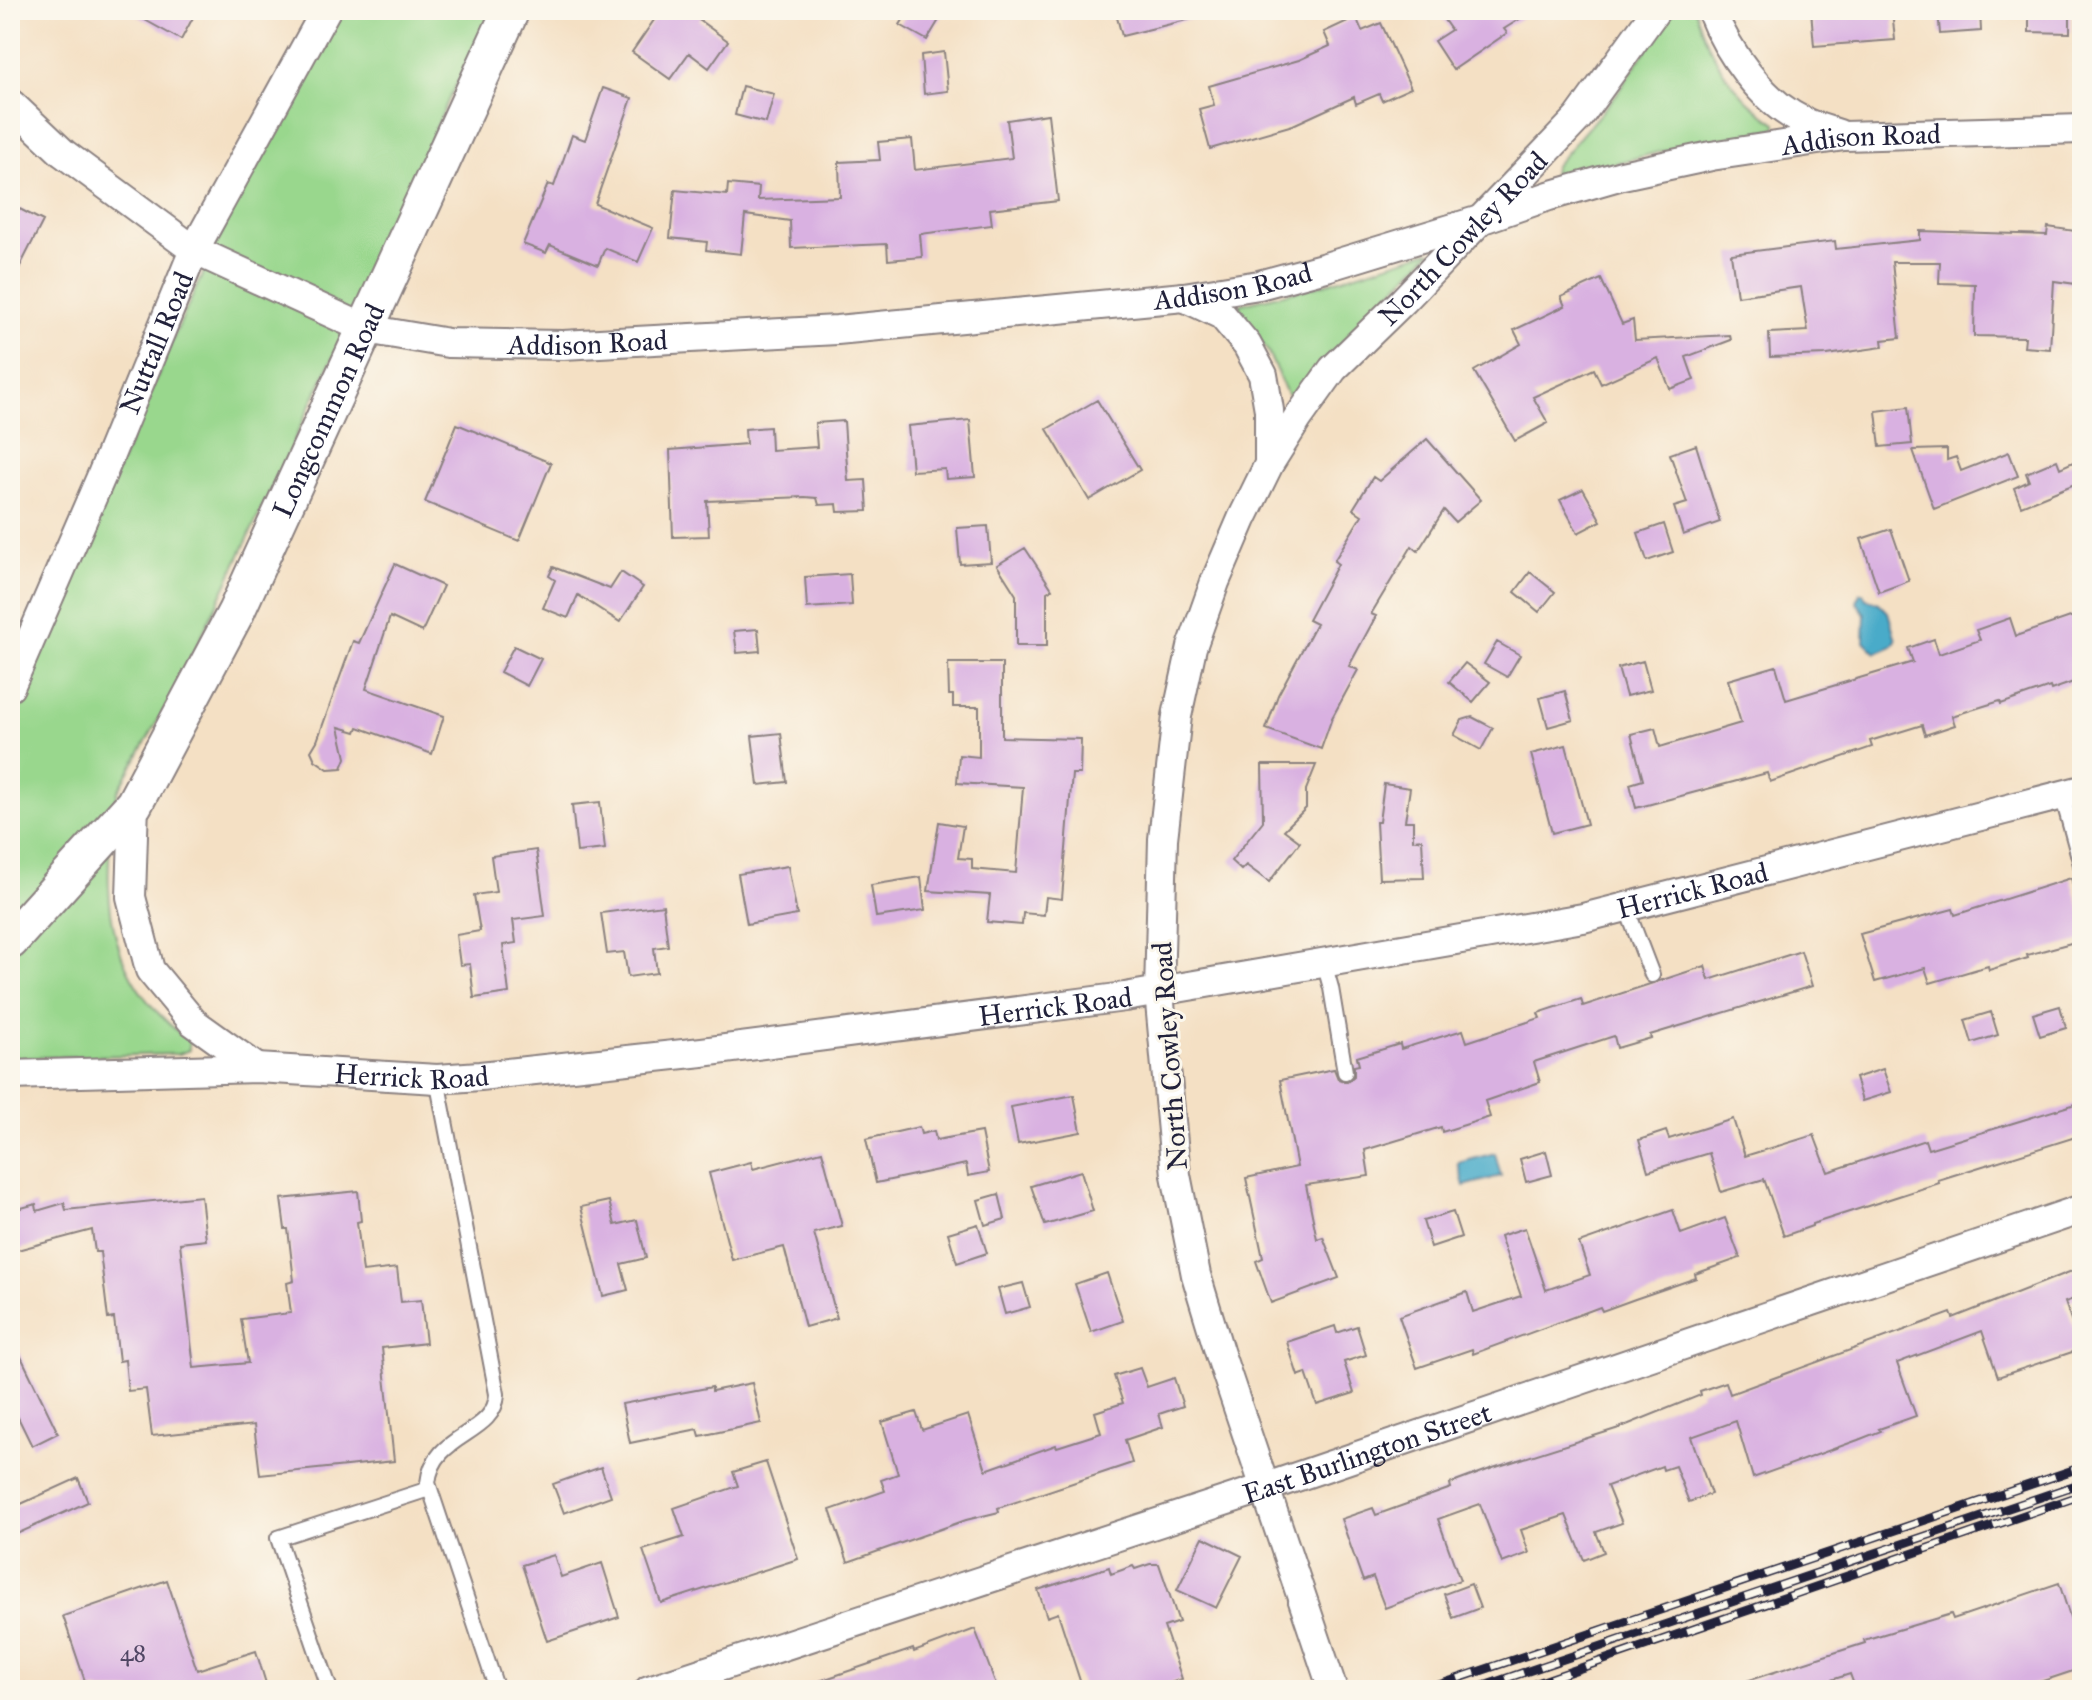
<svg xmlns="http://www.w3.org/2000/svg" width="2092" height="1700" font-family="'IM FELL Great Primer',serif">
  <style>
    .green { fill: #99d78d; stroke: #5e7c64; stroke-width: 2 }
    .water { fill: #4aabc9; stroke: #366682; stroke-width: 2 }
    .building { fill: #d9b1e1 }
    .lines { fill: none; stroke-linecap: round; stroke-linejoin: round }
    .service-casing { stroke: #8b8180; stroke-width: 18 }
    .minor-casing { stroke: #8b8180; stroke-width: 32 }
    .tertiary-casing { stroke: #8b8180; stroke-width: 40 }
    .service { stroke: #fff; stroke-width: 14 }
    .minor { stroke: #fff; stroke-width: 28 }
    .tertiary { stroke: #fff; stroke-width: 36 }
    .rail-casing { stroke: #22223b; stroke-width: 9 }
    .rail { stroke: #fbf7ec; stroke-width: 6; stroke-dasharray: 18; stroke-linecap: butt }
    .labels { text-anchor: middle; stroke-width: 6; stroke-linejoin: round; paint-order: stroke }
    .number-label { font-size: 24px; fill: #504664 }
    .street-label { font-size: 28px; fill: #22223b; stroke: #fbf7ec }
  </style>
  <rect width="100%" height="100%" fill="#fbf7ec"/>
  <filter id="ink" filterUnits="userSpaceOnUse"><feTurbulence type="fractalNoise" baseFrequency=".0125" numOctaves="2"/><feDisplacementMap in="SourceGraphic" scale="16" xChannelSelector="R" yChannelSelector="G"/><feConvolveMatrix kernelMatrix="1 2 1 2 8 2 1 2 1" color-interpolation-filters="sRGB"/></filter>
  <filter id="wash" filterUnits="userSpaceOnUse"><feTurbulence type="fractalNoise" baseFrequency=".006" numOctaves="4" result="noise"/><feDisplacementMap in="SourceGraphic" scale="32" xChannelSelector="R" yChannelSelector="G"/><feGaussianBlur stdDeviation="1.8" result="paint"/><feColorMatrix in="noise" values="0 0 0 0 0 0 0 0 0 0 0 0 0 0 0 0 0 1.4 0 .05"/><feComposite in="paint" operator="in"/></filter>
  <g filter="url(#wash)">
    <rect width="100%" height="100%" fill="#f4e0c4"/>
    <path class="green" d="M343 10H493L448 101 359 302 217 604 173 694 118 791C105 851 102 924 132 978 146 1004 168 1023 189 1042V1050L179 1054 10 1058V713L55 618 176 332 232 210Z
      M1673 10H1695C1710 58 1734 96 1776 123V128L1663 151 1553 179 1554 167 1616 95Z
      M1429 251 1431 252 1372 310 1293 394H1287L1267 350 1241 315 1239 307 1241 304 1321 285Z"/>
    <path class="water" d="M1860 593H1863L1866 599 1879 603 1888 612 1896 640 1892 646 1876 653 1864 641 1865 614 1857 602Z
      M1495 1153 1501 1176 1464 1186 1458 1163Z"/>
    <g id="blocks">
      <path class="building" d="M127 10H197L181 40Z
        M661 10H706L699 20 728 41 709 68 689 53 670 79 632 52Z
        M909 10H945L927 40 900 25Z
        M1115 10H1194L1195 18 1122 36Z
        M1437 10H1534L1504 29 1507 33 1453 70 1434 41 1451 30Z
        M1811 10H1892L1895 40 1814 46Z
        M1938 10H1980L1981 31 1940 34Z
        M2029 10H2070V33L2029 32Z
        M1356 17 1362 31 1381 23 1411 88 1382 101 1379 94 1356 104 1354 97 1293 125 1210 149 1199 109 1214 105 1209 86 1299 60 1330 46 1324 32Z
        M944 52 948 91 924 94 921 55Z
        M742 86 774 94 766 123 735 115Z
        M603 88 632 98 595 204 653 228 638 262 605 248 598 265 550 245 546 253 523 244 548 184 554 186 572 135 585 140Z
        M1048 114 1058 201 990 209 992 225 920 234 922 257 888 260 887 244 791 248 790 221 745 215 741 254 706 250 707 242 670 238 675 190 727 195 728 184 759 187 758 200 840 197 839 162 880 160 878 142 912 139 915 170 1012 158 1007 120Z
        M10 204 43 221 10 286Z
        M2048 227 2082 232 2076 284 2054 281 2050 349 2024 347 2025 337 1974 336 1975 284 1939 283 1940 262H1892L1900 338 1882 340 1883 347 1827 355 1770 357 1769 333 1808 331 1801 287 1737 296 1731 254 1835 241 1836 249 1920 240V231L2047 235Z
        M1601 279 1622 324 1633 320 1635 340 1730 335 1731 340 1686 357 1694 380 1670 389 1658 358 1601 384 1594 369 1533 397 1548 423 1515 441 1474 371 1521 344 1514 330 1565 306 1561 297Z
        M1097 400 1140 470 1089 500 1047 429Z
        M1908 407 1912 444 1880 447 1876 411Z
        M970 420 975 477 946 479 945 469 912 471 908 426Z
        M844 421 848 481 866 480 868 511 838 512 837 504 819 505 817 498 805 497 707 501 709 536 673 537 670 450 746 444 745 429 770 427 771 450 817 447 815 423Z
        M457 424 551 463 519 541 425 502Z
        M1427 439 1481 500 1455 522 1444 510 1418 551 1412 546 1371 614 1376 616 1349 666 1358 670 1332 718 1321 749 1266 729 1278 695 1316 624 1308 620 1338 564 1334 561 1362 515 1353 509 1373 477 1379 481Z
        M1696 445 1720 522 1683 535 1674 507 1687 503 1670 454Z
        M1947 449V460L1956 457 1961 471 2009 452 2018 476 1934 509 1913 450Z
        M2082 458V481L2021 506 2014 488 2029 481 2026 473 2057 460 2060 468Z
        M1583 489 1601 521 1578 533 1560 500Z
        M1664 524 1673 552 1647 561 1638 533Z
        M988 526 991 562 960 564 957 528Z
        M1891 529 1909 581 1879 592 1861 539Z
        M1025 548 1052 589 1047 592V646H1016V595L997 565Z
        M395 564 443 586 422 632 390 617 366 689 444 716 432 754 358 727 356 732 339 727 346 758 342 768 328 769 315 760 311 751 317 741 353 641 359 643Z
        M553 567 610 589 621 572 643 587 620 622 578 595 568 618 543 608 555 580 549 576Z
        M1530 572 1555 592 1539 612 1515 592Z
        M850 574 852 605 807 608 805 577Z
        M2082 613V679L2051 690 2050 687 2001 704 2000 701 1952 716 1955 725 1925 735 1922 725 1870 741 1872 747 1770 782 1767 773 1636 808 1630 784 1643 780 1631 734 1655 728 1660 747 1741 723 1728 680 1776 666 1786 700 1913 662 1908 648 1934 639 1939 654 1980 640 1976 630 2010 618 2016 636Z
        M758 629 760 651 737 653 734 631Z
        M1497 642 1520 655 1507 677 1484 664Z
        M514 646 541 659 527 686 500 672Z
        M1643 661 1651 690 1626 696 1618 668Z
        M948 663H1002V737L1081 739 1080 774H1072L1062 899 1046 897 1044 915 1023 913 1022 925 987 922 990 895 928 891 939 822 963 826 958 858 972 859V869L1016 873 1023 787 957 783 959 755 979 757V707H953V695H949Z
        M1465 663 1490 682 1473 702 1449 682Z
        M1565 691 1573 720 1548 727 1540 698Z
        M1472 717 1493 728 1481 750 1454 735 1462 720Z
        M781 733 787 782 758 785 752 736Z
        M1566 745 1587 824 1552 833 1531 754Z
        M1262 765H1316L1306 790V808L1284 830 1300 842 1269 882 1246 865 1241 870 1231 861 1263 821Z
        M1384 784 1410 788 1405 821H1413V840L1422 839 1424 878 1379 879 1376 822H1379Z
        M600 802 605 849 577 852 572 805Z
        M536 850 545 916 513 920 516 943 503 945 509 993 474 998 470 964 460 965 456 935 480 931 474 895 496 892 491 856Z
        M788 866 797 915 747 924 738 874Z
        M921 877 925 910 876 917 871 885Z
        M2071 878 2082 916V940L2027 955 2028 958 1989 970 1988 966 1930 983 1925 968 1875 982 1860 934 1953 909 1955 915Z
        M663 905 668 946 654 948 657 973 628 977 624 952 607 954 601 913Z
        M1801 951 1812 986 1650 1035 1651 1038 1617 1048 1614 1036 1534 1062 1540 1082 1485 1101 1490 1117 1442 1132 1441 1127 1365 1150 1369 1176 1306 1185 1317 1239 1323 1237 1339 1278 1271 1303 1256 1261 1263 1258 1246 1178 1297 1167 1280 1080 1334 1069 1338 1079 1347 1082 1354 1076V1066L1359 1065 1357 1057 1400 1044 1401 1049 1463 1030 1467 1042 1540 1018 1538 1013 1581 999 1583 1006 1705 966 1709 980Z
        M2060 1006 2066 1028 2040 1036 2033 1014Z
        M1991 1012 1998 1035 1972 1043 1965 1020Z
        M1883 1069 1891 1092 1862 1101 1855 1078Z
        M1074 1095 1081 1132 1018 1144 1011 1107Z
        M2082 1102V1135L1938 1180 1939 1183 1812 1224V1226L1784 1236 1764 1179 1721 1192 1709 1153 1648 1171 1639 1140 1666 1131 1669 1139 1733 1119 1745 1156 1814 1135 1828 1172 1925 1140 1928 1149Z
        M919 1127 921 1134 934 1131 936 1140 981 1132 989 1172 968 1176 966 1164 876 1183 866 1139Z
        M822 1151 842 1226 814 1233 837 1318 805 1327 784 1247 732 1260 709 1173 751 1162 753 1169Z
        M1546 1151 1552 1175 1526 1182 1520 1159Z
        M1081 1171 1093 1211 1045 1225 1031 1186Z
        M358 1191 361 1221 357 1222 363 1272 397 1268 401 1302 421 1300 426 1343 382 1348 394 1461 260 1475 254 1425 152 1436 146 1389 128 1391 125 1360 119 1361 114 1318 108 1319 100 1252H95L92 1230 10 1252V1211L36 1204 37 1211 64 1203 66 1210 201 1196 206 1240 180 1243 194 1368 248 1363 241 1319 291 1313 287 1283 294 1281 288 1229H285L281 1199Z
        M999 1194 1005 1219 985 1225 978 1200Z
        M609 1201 615 1225 637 1220 646 1258 621 1264 628 1290 603 1296 581 1207Z
        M1673 1210 1681 1234 1725 1218 1740 1258 1695 1274 1696 1278 1635 1299 1602 1311 1600 1307 1473 1354 1472 1349 1417 1368 1399 1316 1467 1292 1473 1312 1521 1296 1500 1236 1525 1228 1546 1290 1590 1275 1579 1243Z
        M1453 1212 1461 1237 1431 1247 1423 1221Z
        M978 1224 987 1253 957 1263 948 1233Z
        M2082 1267V1296L2065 1302 2081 1349 1998 1377 1982 1331 1897 1363 1916 1416 1879 1429 1881 1431 1858 1440 1753 1478 1736 1421 1691 1437 1711 1494 1689 1502 1675 1466 1663 1470 1662 1466 1607 1486 1622 1523 1596 1532 1604 1552 1584 1560 1566 1515 1521 1530 1529 1553 1502 1563 1480 1504 1438 1519 1460 1580 1385 1608 1373 1577 1363 1581 1341 1519 1373 1508 1376 1515 1451 1488 1450 1484 1493 1468 1619 1428 1701 1395 1700 1391 1726 1382 1730 1394 1951 1313 1953 1318Z
        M1107 1273 1123 1321 1091 1332 1075 1284Z
        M1023 1283 1030 1307 1005 1314 998 1289Z
        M1335 1326 1337 1333 1357 1326 1366 1355 1344 1362 1354 1393 1317 1405 1306 1373 1298 1376 1287 1342Z
        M10 1334 58 1433 32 1446 10 1401Z
        M1140 1368 1147 1387 1174 1378 1183 1406 1159 1414 1163 1427 1125 1440 1132 1463 998 1508 999 1512 966 1520 848 1562 830 1510 885 1491 881 1480 898 1474 882 1422 916 1412 922 1430 968 1415 986 1470 1056 1445 1057 1447 1101 1433 1095 1412 1123 1403 1114 1376Z
        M752 1383 761 1423 700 1436 698 1429 630 1443 622 1404 712 1387V1391Z
        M766 1462 798 1559 661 1603 643 1550 684 1537 674 1508 738 1486 733 1472Z
        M601 1467 611 1496 564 1513 553 1484Z
        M78 1478 88 1502 10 1537V1509Z
        M1203 1537 1242 1556 1216 1608 1177 1590Z
        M554 1555 561 1577 602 1563 619 1617 547 1641 522 1565Z
        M1150 1564H1159L1179 1622 1164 1627 1182 1679 1150 1690H1083L1058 1613 1047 1617 1038 1590 1109 1567 1111 1574 1133 1566 1135 1569Z
        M167 1580 197 1670 256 1651 268 1690H88L63 1616Z
        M2059 1583 2082 1654V1668L2016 1690H1856L1850 1674 1800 1690H1734V1685L1865 1643 1864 1640 1951 1614 1953 1619Z
        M1471 1584 1480 1608 1453 1618 1444 1594Z
        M975 1629 998 1690H806L805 1686 913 1649 914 1652Z"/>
    </g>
  </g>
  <g filter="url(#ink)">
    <use href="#blocks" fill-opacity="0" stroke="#8b8180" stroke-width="2"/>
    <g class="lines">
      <defs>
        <path id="service" d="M2062 795 2082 868
          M1626 907 1652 975
          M1324 963 1331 988 1345 1072
          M437 1079 497 1394C495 1436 433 1432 428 1483L497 1690
          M330 1690 278 1538 429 1489"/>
        <g id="minor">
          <path d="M1711 10C1727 51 1763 103 1803 121 1815 127 1827 130 1839 134"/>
          <path id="s1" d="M10 103 63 153 194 250 366 329 448 343 563 345 837 330 1184 297 1259 285 1326 267 1480 220 1549 196 1622 175 1711 156 1844 136 2082 129"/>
          <path d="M1184 297 1222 315 1247 345 1263 375 1269 410V463"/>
          <path id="s2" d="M10 687 101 477 194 250 326 10"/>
          <path d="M134 804 131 897 150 970 193 1022 257 1068"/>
          <path id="s3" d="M10 1075 257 1068 437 1079 480 1076 702 1052 1125 997 1583 918 2082 790"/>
          <path id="s4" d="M649 1690 1264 1488 2082 1209"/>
          <path id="s5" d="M1333 1690 1219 1351 1196 1275 1176 1175 1159 992 1163 839 1177 716 1192 647 1215 582 1242 519 1269 464 1298 418 1333 369 1404 300 1578 118 1656 10"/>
        </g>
        <g id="tertiary">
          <path id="s6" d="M10 941 134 804 236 612 511 10"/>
        </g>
      </defs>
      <use href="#service" class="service-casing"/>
      <use href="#minor" class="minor-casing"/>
      <use href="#tertiary" class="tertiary-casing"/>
      <use href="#service" class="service"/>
      <use href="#minor" class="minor"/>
      <use href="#tertiary" class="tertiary"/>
      <defs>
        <path id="rail" d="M1424 1690 2082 1467
          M1472 1690 2082 1483
          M1517 1690 2082 1495"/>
      </defs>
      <use href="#rail" class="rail-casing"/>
      <use href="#rail" class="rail"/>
    </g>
  </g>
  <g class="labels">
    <g class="number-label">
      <text x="133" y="1661">48</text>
    </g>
    <g class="street-label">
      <text dy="10" stroke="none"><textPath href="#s1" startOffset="1944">Addison Road</textPath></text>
      <text dy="10" stroke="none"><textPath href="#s5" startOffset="1568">North Cowley Road</textPath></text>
      <text dy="10" stroke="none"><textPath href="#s1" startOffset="1296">Addison Road</textPath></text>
      <text dy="10" stroke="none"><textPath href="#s1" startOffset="648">Addison Road</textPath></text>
      <text dy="10" stroke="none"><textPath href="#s2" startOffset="374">Nuttall Road</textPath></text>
      <text dy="10" stroke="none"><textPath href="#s6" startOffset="624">Longcommon Road</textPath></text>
      <text dy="10" stroke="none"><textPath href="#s3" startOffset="1698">Herrick Road</textPath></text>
      <text dy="10" stroke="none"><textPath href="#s3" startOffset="1050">Herrick Road</textPath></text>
      <text transform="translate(1169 1056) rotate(-94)" y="10">North Cowley Road</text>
      <text dy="10" stroke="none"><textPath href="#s3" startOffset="402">Herrick Road</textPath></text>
      <text dy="10" stroke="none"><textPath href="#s4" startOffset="756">East Burlington Street</textPath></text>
    </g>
  </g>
  <rect width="2092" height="1700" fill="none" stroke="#fbf7ec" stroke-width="40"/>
</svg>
